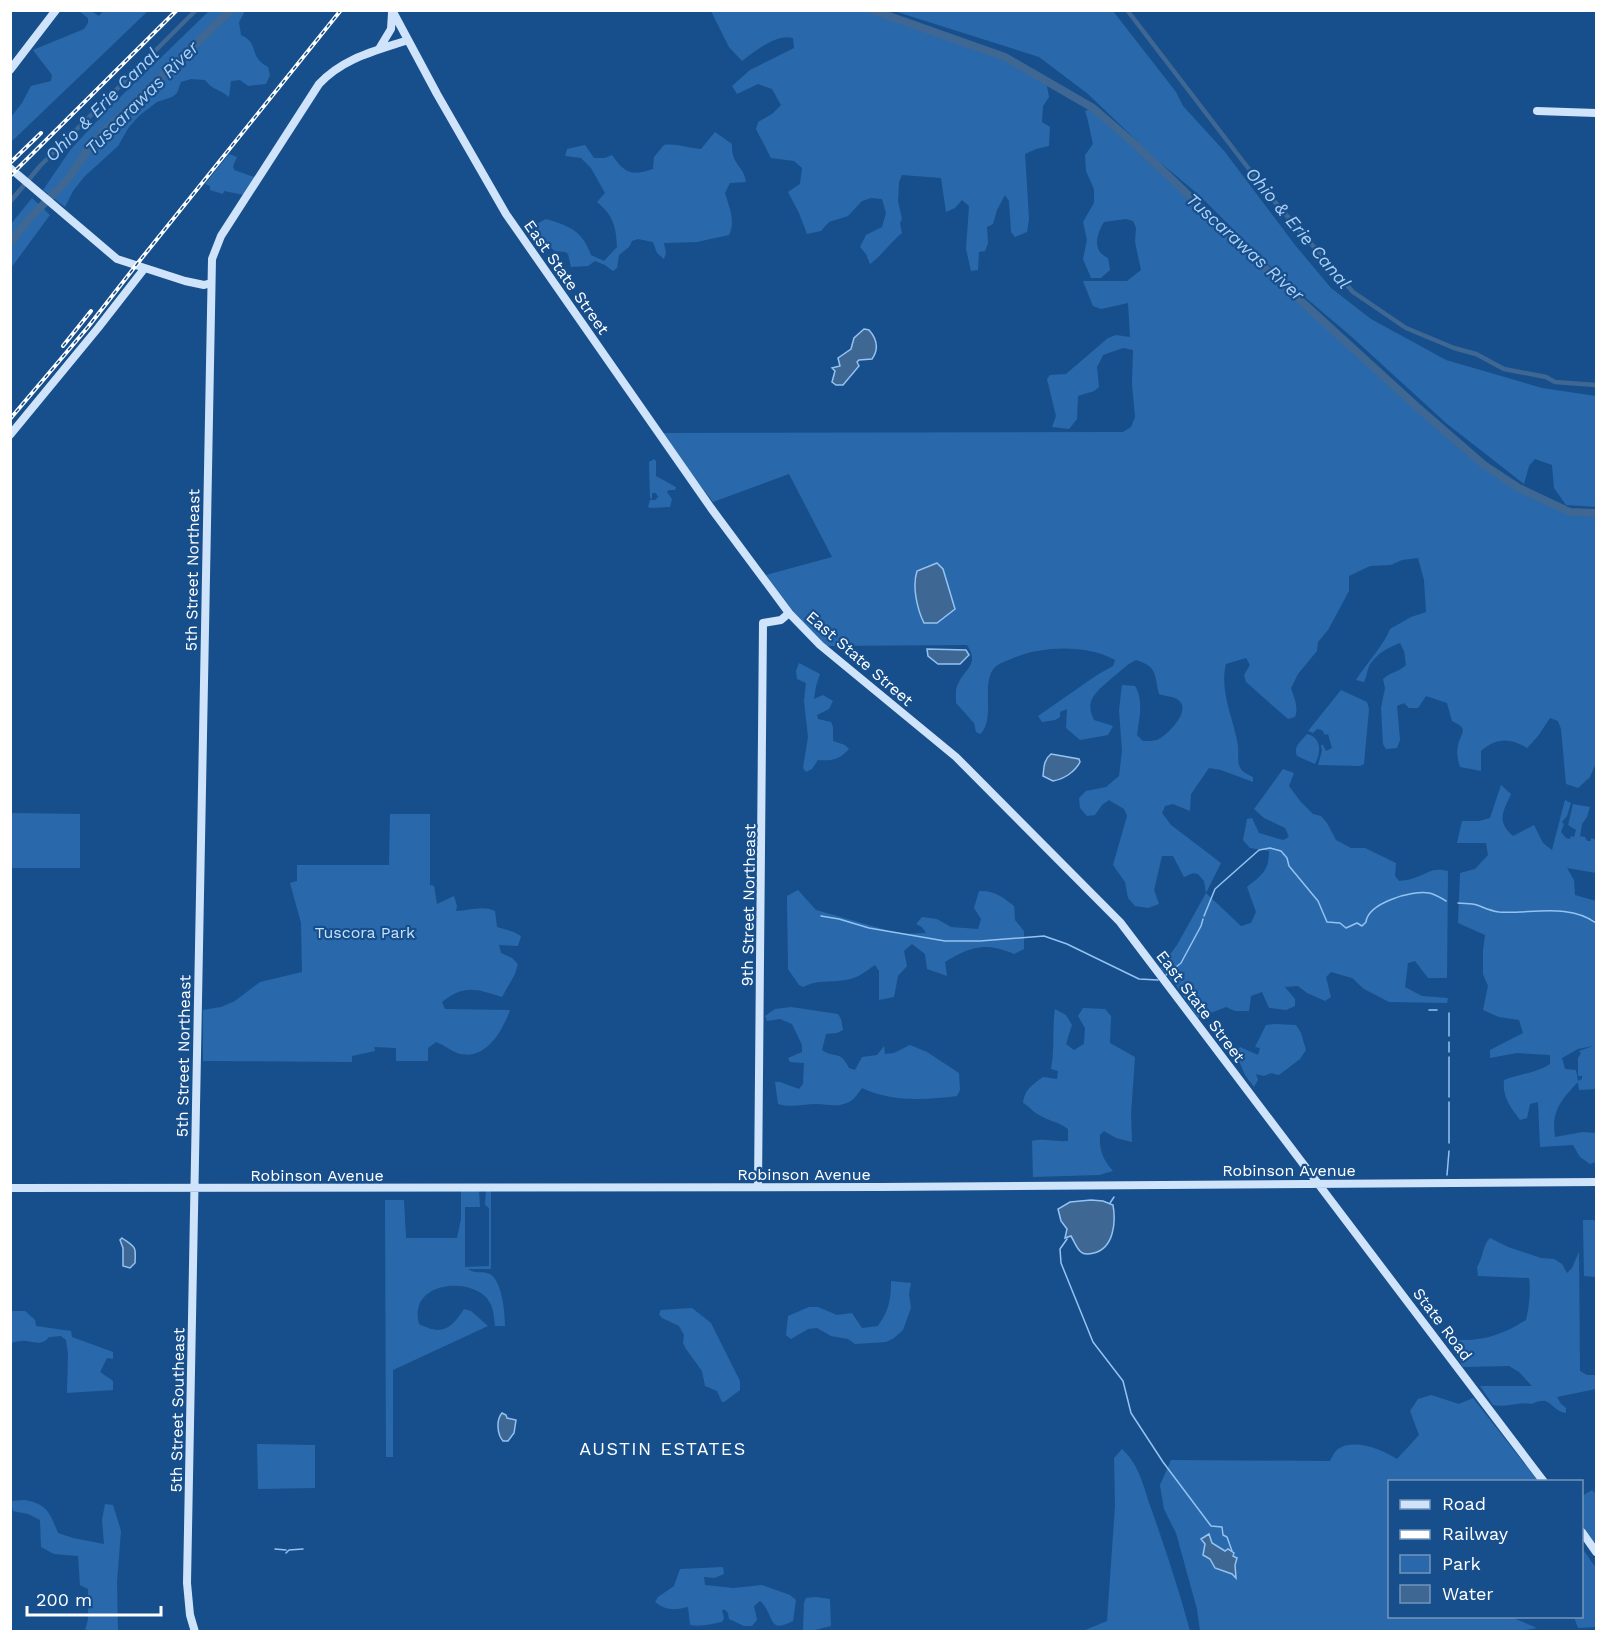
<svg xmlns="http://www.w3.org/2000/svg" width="1607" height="1642" font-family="'Work Sans',sans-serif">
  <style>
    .green { fill: #2969ab; fill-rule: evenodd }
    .water { fill: #3e6794; stroke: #94c3f2; stroke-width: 1.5 }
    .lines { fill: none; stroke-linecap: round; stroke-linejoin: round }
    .stream { stroke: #94c3f2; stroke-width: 1.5 }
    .canal { stroke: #3e6794; stroke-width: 4.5 }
    .river { stroke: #3e6794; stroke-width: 8 }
    .secondary { stroke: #cfe3fa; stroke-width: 8 }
    .rail-casing { stroke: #fff; stroke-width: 4 }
    .rail { stroke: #174f8c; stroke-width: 1.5; stroke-dasharray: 4.5; stroke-linecap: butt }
    .labels { text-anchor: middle; stroke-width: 4.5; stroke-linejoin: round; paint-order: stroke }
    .street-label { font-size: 16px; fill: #fff; stroke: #174f8c }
    .park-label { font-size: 16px; fill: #c8e1fb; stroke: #174f8c }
    .water-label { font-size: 18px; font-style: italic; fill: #add1f6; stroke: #174f8c }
    .neighbourhood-label { font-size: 18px; letter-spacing: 1.5px; fill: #fff; stroke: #174f8c }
  </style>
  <rect width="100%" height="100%" fill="#174f8c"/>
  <path class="green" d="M79 11H91L99 16 103 11H148L11 142V117L22 103 31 86 51 81 52 75 33 50 84 29 88 23V18Z
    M209 11H245L239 22 241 35C261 44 247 56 268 67L270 75 266 84 248 86 240 80 231 81 229 97C220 89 212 90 205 80L191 79 181 82 177 93 172 97 157 102 140 115 129 127 118 146 84 177 73 191 65 207 43 190 71 149 110 107Z
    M711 11H872L1005 57 1046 81 1049 97 1043 106 1042 122 1050 127 1049 146 1036 149 1025 154 1029 219 1027 232 1015 237 1011 232 1009 201 1005 195 997 210 993 224 987 227 988 243 985 251 979 252 978 270 971 271 966 249 969 206 962 200 955 208 946 212 941 178 902 175 899 182 898 201 902 219 900 223 902 233C890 243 882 255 870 264L866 254 860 247 866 235 882 227 886 213 882 199 871 198 862 201 848 216 829 222 821 231 807 234 799 213 788 192 800 184 802 168 794 161 771 158 756 129 758 122 772 114 781 105 772 89 758 84 737 94 732 86 750 70 794 48 793 38C777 33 755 51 742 61L729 47Z
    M894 11H1113L1176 92 1183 106 1225 152 1295 245 1331 288 1371 319 1446 360 1542 388 1596 396V507L1566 505 1554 488 1552 465 1535 459 1529 466 1524 484 1446 423 1353 338 1278 274 1199 195 1156 159 1088 94 1039 57Z
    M1093 108 1416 406 1484 465 1519 488 1570 512 1596 513V763L1590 777 1578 788 1566 784 1561 729 1558 721 1550 718 1538 736 1527 748C1510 737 1495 738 1481 751V771L1460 767C1458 760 1456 753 1458 746 1461 731 1470 730 1452 721L1447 703 1426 696 1418 708H1409L1404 703 1397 706 1400 740 1397 748 1386 749 1383 744 1381 708 1385 688 1383 679C1391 672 1399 672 1406 665L1404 651 1400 643C1389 647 1378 653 1371 663 1367 668 1367 676 1364 682L1356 680C1366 664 1384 645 1390 629L1411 617 1426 612 1424 580 1418 558 1402 560 1391 565 1370 566 1349 576V591L1328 630 1318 642 1317 651 1298 674 1291 688C1294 698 1299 707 1295 717L1288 719 1246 682 1244 675 1250 665 1246 658 1226 664C1219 692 1234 719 1238 746 1239 753 1237 759 1239 765 1241 772 1247 774 1253 777V782L1221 770 1209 768 1191 794 1190 811 1173 804 1165 806 1162 813 1171 825 1221 863 1206 893 1241 926 1251 923 1256 912 1247 887C1262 875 1269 871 1269 851L1250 848 1243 840 1247 819 1252 818 1259 833 1283 840 1289 837 1285 828 1264 818 1254 809 1283 769 1294 773 1289 786 1300 801 1313 814 1321 816 1327 823 1336 840 1351 848H1365L1396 863 1395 876 1399 881C1404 880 1410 880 1414 878 1429 874 1430 867 1448 871L1447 978H1428L1415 961 1408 963 1405 987 1422 996 1448 998 1447 1003 1389 1002 1364 989 1352 978 1331 972 1326 977 1331 997 1325 1001 1307 993 1298 986 1285 987 1295 999V1006L1286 1010 1269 1008 1262 992 1251 996 1249 1011H1235L1226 1007 1198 1018 1176 985 1160 968 1177 945 1206 893 1204 881 1198 874 1193 873 1184 877 1173 856H1162L1154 890 1159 904 1148 908 1135 906 1128 898 1125 882 1113 865 1127 816 1124 809 1109 800 1102 805 1095 815 1087 816 1080 808 1079 798 1086 791 1106 787 1119 776 1122 751 1119 710 1122 685 1135 686C1144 700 1139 719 1137 735L1143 741C1147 741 1153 741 1157 740 1167 736 1194 709 1177 699 1172 696 1164 696 1159 694 1154 674 1158 667 1136 660 1127 664 1121 671 1113 677 1099 690 1083 699 1094 720L1113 726 1108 735 1080 740 1066 728 1067 709 1060 712V717L1055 720 1042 722 1038 716 1097 675 1113 666 1115 660C1086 644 1040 646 1011 659 1001 663 993 665 990 676 984 691 994 722 980 734L976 732 974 723 956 703C956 697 955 689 958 684 965 668 980 665 967 645L826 646 797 620 766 575 832 557 789 474 713 502 659 433 1117 432H1123L1131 427 1135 417 1132 384 1133 350 1123 348 1103 355 1097 367 1099 387 1094 391 1078 396 1077 419 1069 429 1052 427 1056 416 1047 379 1050 375 1066 374 1108 338 1116 335 1130 337 1128 303 1101 309 1093 306 1083 281H1127L1141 270 1135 242 1136 228 1133 221 1126 219 1104 222C1096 235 1092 251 1108 258L1110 270 1101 278H1091L1083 259 1087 240 1083 222 1094 203V189L1086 171 1085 155 1093 144C1090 133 1089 122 1085 111ZM937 563 924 623 921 617 915 586 926 566Z
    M715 132 732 144C731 166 744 165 746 182L730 183 725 193C729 207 736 221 729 235L697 242 664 243 666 253 664 259 657 253 653 242 638 239 632 241 629 247 619 255 617 268 613 271 605 265 595 261 588 266 571 267 568 254 565 252 555 251 534 236 531 227 546 219C569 226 582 230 591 255L604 261 617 247C616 227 614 216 597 202L605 193 591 168 581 158 565 156 567 149 585 145 594 158H605L612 155C625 174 632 176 653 169L654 157 664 145C675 143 688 148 701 149Z
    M229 154 237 157 233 166 234 170 254 177 244 195 224 191 223 194 210 190V186L205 184Z
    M32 198 50 215 11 268V224Z
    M654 459 656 461V476L676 487 675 490H669L667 492 672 499 670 507 651 508 648 507 650 500H655L658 497 656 493H652V499L650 498 649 462Z
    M799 663 820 674 816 686 814 699 823 695 833 701 829 709 817 715 818 719 831 722 833 727V741L845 745 849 749C839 760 832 761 818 760L812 769 806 772 803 768 808 737 804 701 806 683 797 679 796 671Z
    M1341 690 1367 702 1369 709 1364 764 1360 766 1318 765 1322 751 1321 745H1323L1326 751 1332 748 1328 734 1325 735 1322 730 1317 729 1313 733 1308 731Z
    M1307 734C1322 738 1321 752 1315 764L1297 756C1293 747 1301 741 1307 734Z
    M1501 785 1511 794C1503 812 1496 821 1513 836L1534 825 1543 843 1552 850 1565 800 1571 803 1567 816 1562 822 1564 824 1561 832 1566 838 1570 839 1571 836 1574 837 1576 830 1568 825 1573 804 1590 807 1587 817 1582 824 1580 836 1585 837 1587 841H1591V838L1596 840V837V873L1567 868 1574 880 1575 895 1596 901V1089L1579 1090 1578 1082C1561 1100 1551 1111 1555 1137L1583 1132 1596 1133V1162L1590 1164 1580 1157 1573 1145 1540 1147 1538 1102 1530 1104 1527 1118 1520 1120C1510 1107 1502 1096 1504 1080 1519 1074 1537 1073 1550 1064V1055L1517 1053 1490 1058V1050L1523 1033 1519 1020 1499 1017 1483 1010 1488 986 1483 974V950L1485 935 1458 923 1460 873 1475 869 1488 855 1486 843H1457L1462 821H1479L1490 818ZM1593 1046 1579 1051 1581 1053 1578 1058V1076H1582V1079L1578 1081 1576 1070 1565 1069 1562 1058 1578 1049Z
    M11 813 80 814V868H11Z
    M390 814H430V885L434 886 437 904 454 896 457 906 456 911C470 911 481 905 495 911L497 927 514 932 521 936 518 946 499 945 501 953 512 958 518 964 515 974 502 997C477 989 464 984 442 1002L445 1009 510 1010C502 1032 485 1062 457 1053 450 1050 444 1045 436 1042L428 1048V1061H396V1048L374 1047 375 1051 352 1056V1062L203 1061V1010L221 1007 235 1001 260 982 302 972 301 923 290 883 297 881V865H389Z
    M798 890 816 910 900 934 926 933 922 927 916 924 922 917 937 919 951 927 978 929 981 919 974 908 979 891C994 890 1003 897 1014 906L1015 920 1024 931V949L1014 954C986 942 971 946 945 962L947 976 927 969 925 954 912 944 904 951 907 966 898 976 894 997 879 1000V971L875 965C866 971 857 979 845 980 830 983 818 979 803 987L799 985 788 969 787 896Z
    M791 1007 838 1014 841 1019 843 1030 837 1033 826 1034 822 1050C834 1059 840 1049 849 1068L855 1070 862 1057 877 1055 884 1046 885 1054 894 1053 910 1045 927 1052 959 1073 960 1090 957 1096C925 1100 891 1102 862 1088 858 1093 855 1099 849 1102 838 1108 828 1104 816 1104 802 1104 791 1108 778 1104L775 1082H780L799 1089 803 1084 804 1063 790 1062 788 1058 802 1052V1045L792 1024 780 1019 767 1021 765 1016 775 1009Z
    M1083 1008 1105 1009 1111 1016 1110 1043 1135 1057 1131 1114 1132 1142 1116 1138 1104 1131 1100 1135C1099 1150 1103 1160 1113 1171L1099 1175 1033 1177 1032 1141C1044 1138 1055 1142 1068 1141V1129C1059 1122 1049 1121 1039 1115 1033 1112 1029 1106 1023 1103 1024 1090 1033 1084 1043 1077L1057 1079 1058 1071 1051 1069C1055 1048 1052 1030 1055 1009L1066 1015 1072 1025 1066 1044 1074 1050 1084 1044 1085 1028 1078 1016Z
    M1275 1024 1296 1025 1301 1033 1306 1050 1300 1059 1279 1075 1271 1073 1264 1076 1256 1074 1258 1080 1254 1087 1245 1075 1235 1051 1240 1047 1258 1055 1260 1048 1255 1047 1266 1025Z
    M461 1190H479L480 1207H465V1267L489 1266V1208L485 1205 486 1190H491V1269H468C475 1274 479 1271 487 1273 502 1276 505 1313 505 1326H495C494 1319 494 1309 490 1303 477 1276 407 1279 419 1324 442 1336 451 1329 464 1309L471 1311 488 1326 393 1370V1457H386L385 1200H404L406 1238H457L461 1219Z
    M1583 1220H1594L1596 1224V1277L1584 1276Z
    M1490 1238 1508 1247 1541 1258 1554 1259 1562 1264 1567 1273 1572 1268 1579 1252 1580 1371 1587 1375H1596V1389L1557 1397 1561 1404 1566 1408V1413C1550 1411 1552 1394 1532 1404 1519 1401 1507 1408 1493 1405L1480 1386H1532L1519 1372 1509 1366 1463 1367 1448 1339C1477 1343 1501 1336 1526 1320 1529 1308 1531 1290 1529 1278L1478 1276 1477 1267C1484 1256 1482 1246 1490 1238Z
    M891 1281 911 1283 909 1294 911 1308 903 1330 894 1338 886 1342 855 1344 848 1339 831 1336 817 1328 808 1329 791 1339 786 1335 788 1316 809 1307H818L837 1315 852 1313 862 1328 878 1326C889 1310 891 1300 891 1281Z
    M692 1308 711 1323 740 1381V1390L724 1402H722L717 1391 705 1386 702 1371 686 1349 683 1343 684 1335 679 1326 662 1318 659 1314 661 1310Z
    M11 1311H25L35 1320 36 1326 71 1331 72 1337 113 1352V1359L107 1358 100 1372 113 1381V1390L67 1393 68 1354 66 1340 61 1336 49 1337C42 1346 35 1342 26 1341 21 1340 16 1342 11 1343Z
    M1431 1395 1459 1404 1473 1398 1538 1481 1390 1482V1616L1511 1617 1537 1628 1515 1632 1200 1631 1197 1609 1176 1533 1164 1509 1160 1485 1171 1460 1330 1461C1332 1457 1334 1452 1338 1449 1354 1438 1383 1450 1397 1459L1419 1435 1410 1411 1418 1399Z
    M257 1444 315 1445V1488L258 1489Z
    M1122 1449C1141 1467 1143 1487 1152 1511 1166 1551 1179 1590 1190 1631H1083L1107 1621 1115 1506 1114 1458Z
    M1592 1490 1596 1494V1547L1582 1524V1496Z
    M25 1500C47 1504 50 1513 58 1533L73 1538 104 1544 102 1520 105 1504 113 1505 121 1531 117 1582 118 1631H85L88 1619V1589L80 1585 78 1556 54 1554 41 1547 40 1520 28 1514 13 1511 11 1501Z
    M1582 1548 1596 1568V1627L1578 1628 1574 1617 1582 1616Z
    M723 1567 724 1574 714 1578 704 1577 705 1585 733 1588 762 1585 790 1595 796 1600 793 1621C767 1635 775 1614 760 1601L754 1606 757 1620 752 1626H744L729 1619 728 1613 724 1609 722 1611 724 1618 722 1622C711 1624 700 1627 690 1625L688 1607C675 1610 666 1611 655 1602L658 1597 674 1586 680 1569Z
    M816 1597 830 1599 831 1626C821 1628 812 1632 803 1631L804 1603 806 1598Z"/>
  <path class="water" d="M864 329 869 330C877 339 879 349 872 359L859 360 857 362 859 366 843 385H836L832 382 835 371 832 368 840 366 838 358 851 349 854 338Z
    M937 563 943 569 955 609 937 623H924C917 609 912 586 917 571Z
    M927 649 966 650 969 655 960 664H938L928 656Z
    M1051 754 1079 759 1080 762C1075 772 1064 779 1053 781L1043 776C1044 769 1043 760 1051 754Z
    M1091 1200 1103 1201 1113 1205C1116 1222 1114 1248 1094 1253 1090 1254 1084 1255 1081 1252 1077 1249 1074 1241 1071 1236L1065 1238 1067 1229 1061 1221 1058 1209 1070 1202Z
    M122 1238C136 1248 136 1246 135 1263L130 1268 123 1266V1248L120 1240Z
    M502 1413 506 1415 507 1418 516 1420 514 1433 508 1441H503C497 1434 496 1420 502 1413Z
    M1209 1534 1212 1543 1225 1551 1228 1549 1234 1553 1233 1556 1237 1558 1235 1565 1236 1578 1232 1574 1215 1568 1210 1559 1203 1555 1205 1544 1201 1539Z"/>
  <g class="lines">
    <path class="stream" d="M1458 903C1464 904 1471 903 1477 905 1485 908 1491 911 1499 912 1531 914 1569 903 1596 923
      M821 916 839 919 869 928 945 941H980L1044 936 1067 944 1139 979 1158 980
      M1204 916 1215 889 1259 850 1270 848 1281 851 1287 858 1289 866 1318 901 1327 922 1340 923 1346 928 1357 923 1362 926 1366 922C1368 903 1412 890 1429 893 1435 894 1441 898 1446 901
      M1166 975 1181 963 1201 926 1203 919
      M1429 1010H1437
      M1449 1036V1013
      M1449 1042V1052
      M1449 1097V1057
      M1449 1143V1102
      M1447 1175 1449 1151
      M1110 1203 1114 1197
      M1067 1239 1060 1249 1061 1263 1093 1342 1123 1381 1131 1413 1163 1462 1211 1526 1222 1527 1223 1535 1227 1537 1232 1551
      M275 1549 286 1550
      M286 1553 289 1550 303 1549"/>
    <path class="canal" d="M1127 10 1268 194 1353 292 1406 328 1454 348 1476 354 1504 369 1546 377 1555 382 1596 385
      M10 202 40 166 196 10"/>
    <path class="river" d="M872 10 1005 57 1093 108 1137 146 1254 258 1416 406 1484 465 1519 488 1570 512 1596 513
      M10 243 28 220 68 179 93 142 231 10"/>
    <path class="secondary" d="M392 10 437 94 506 214 711 508 789 613 820 645 956 757 1120 922 1544 1482
      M379 49 391 29 392 13
      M10 70 56 10
      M1537 111 1596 113
      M10 168 117 259 185 281 204 285 211 283
      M10 435 98 328 144 269
      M758 1187 763 623 781 620 789 613
      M10 1188 878 1187 1596 1182
      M1582 1532 1596 1552
      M195 1632 190 1615 187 1583 212 259 221 236 319 84C343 58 375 51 408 40"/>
    <defs>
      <path id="rail" d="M10 163 41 133
        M10 176 177 10
        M63 346 91 311
        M10 419 88 327 137 264 341 10"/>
    </defs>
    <use href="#rail" class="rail-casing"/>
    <use href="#rail" class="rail"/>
  </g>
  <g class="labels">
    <g class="street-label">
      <text transform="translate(567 277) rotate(55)" y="6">East State Street</text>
      <text transform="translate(192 570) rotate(-89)" y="6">5th Street Northeast</text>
      <text transform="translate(860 658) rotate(41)" y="6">East State Street</text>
      <text transform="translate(748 905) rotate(-89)" y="6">9th Street Northeast</text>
      <text transform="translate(1201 1006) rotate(53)" y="6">East State Street</text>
      <text transform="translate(183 1056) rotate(-89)" y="6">5th Street Northeast</text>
      <text x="1289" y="1176">Robinson Avenue</text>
      <text x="804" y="1180">Robinson Avenue</text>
      <text x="317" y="1181">Robinson Avenue</text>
      <text transform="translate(1443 1324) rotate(53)" y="6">State Road</text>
      <text transform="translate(177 1410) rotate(-89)" y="6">5th Street Southeast</text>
    </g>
    <g class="park-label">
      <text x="365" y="938">Tuscora Park</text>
    </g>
    <g class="water-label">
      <text transform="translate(142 98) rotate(-45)" y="6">Tuscarawas River</text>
      <text transform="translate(102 105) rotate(-45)" y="6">Ohio &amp; Erie Canal</text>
      <text transform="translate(1298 228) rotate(50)" y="6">Ohio &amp; Erie Canal</text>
      <text transform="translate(1245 247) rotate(42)" y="6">Tuscarawas River</text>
    </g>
    <g class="neighbourhood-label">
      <text x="663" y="1455">AUSTIN ESTATES</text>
    </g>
  </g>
  <rect width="1607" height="1642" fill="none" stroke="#ffffff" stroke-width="24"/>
  <rect x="1388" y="1480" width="195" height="138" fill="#174f8c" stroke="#7495ba" stroke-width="1.5"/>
  <rect x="1400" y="1500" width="30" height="9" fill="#cfe3fa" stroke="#7495ba" stroke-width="1.5"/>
  <text x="1442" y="1510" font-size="18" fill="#ffffff">Road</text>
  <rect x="1400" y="1530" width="30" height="9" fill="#ffffff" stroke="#7495ba" stroke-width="1.5"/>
  <text x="1442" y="1540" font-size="18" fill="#ffffff">Railway</text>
  <rect x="1400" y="1555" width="30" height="18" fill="#2969ab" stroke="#7495ba" stroke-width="1.5"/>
  <text x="1442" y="1570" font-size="18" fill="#ffffff">Park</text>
  <rect x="1400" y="1585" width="30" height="18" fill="#3e6794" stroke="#7495ba" stroke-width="1.5"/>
  <text x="1442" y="1600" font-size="18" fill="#ffffff">Water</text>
  <path d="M27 1606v9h134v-9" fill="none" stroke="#ffffff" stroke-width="3"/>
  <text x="36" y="1606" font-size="18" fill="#ffffff" stroke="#174f8c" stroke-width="4.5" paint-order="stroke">200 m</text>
</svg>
